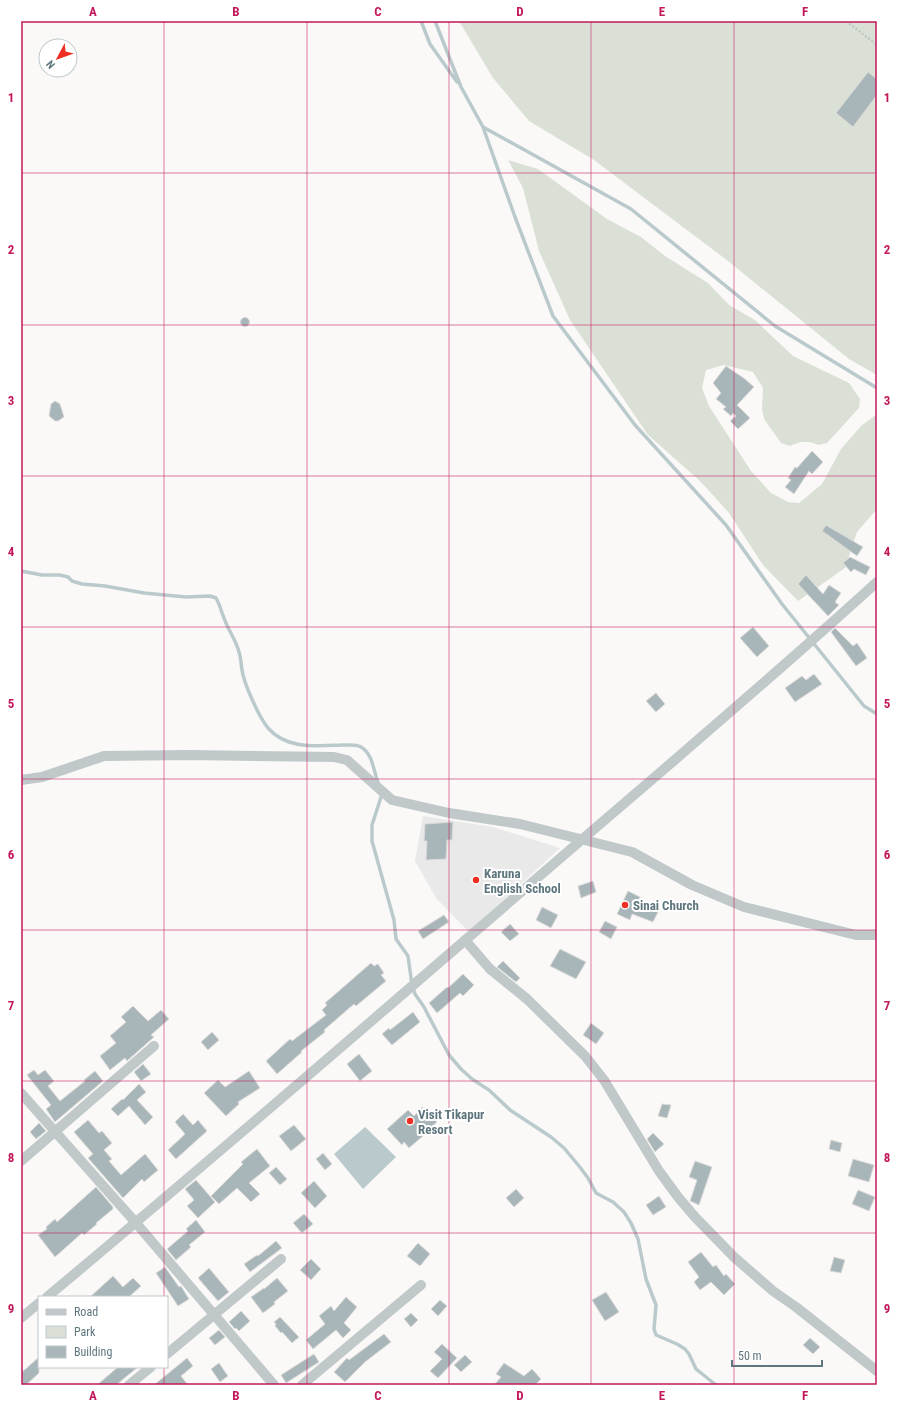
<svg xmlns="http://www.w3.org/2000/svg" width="898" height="1406" font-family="'Roboto Condensed',sans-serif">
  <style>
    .built { fill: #e8e9e8 }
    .green { fill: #dbe0d6 }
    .water { fill: #bacacc }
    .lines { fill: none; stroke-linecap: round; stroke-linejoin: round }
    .stream { stroke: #bacacc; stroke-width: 3.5 }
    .building { fill: #a9b6b9; stroke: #dcdbd9 }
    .path { stroke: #bbc0c2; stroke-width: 2; stroke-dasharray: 2 2; stroke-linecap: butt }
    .minor { stroke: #c0c8ca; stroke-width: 10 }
    .grid { fill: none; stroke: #c2185b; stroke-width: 1; stroke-opacity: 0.55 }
    .poi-dot { fill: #ed2f24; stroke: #fff; stroke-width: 1.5 }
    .labels { text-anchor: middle; stroke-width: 4; stroke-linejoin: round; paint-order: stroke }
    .poi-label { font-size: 13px; font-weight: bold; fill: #5e767e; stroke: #fff; text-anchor: start }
    .neatline { fill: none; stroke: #c2185b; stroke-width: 1.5 }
    .grid-label { font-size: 13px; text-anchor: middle; font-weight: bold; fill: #c2185b }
  </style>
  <rect width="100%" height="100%" fill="#faf9f7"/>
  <path class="built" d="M423 816 493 827 560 848 469 932 436 898 415 861Z"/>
  <path class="green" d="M459 21H877V375L849 359 728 261 594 160 529 121 493 78Z
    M508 160 538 169 607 219 641 237 665 256 708 283 729 305 755 320 793 356 849 383 860 399 859 408 827 443 818 445C807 440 801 441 790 446L781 443 764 419 762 409 763 388 753 372 724 365 706 370 702 388 709 406 751 471 771 493 788 502 799 503 822 484 841 449 861 426 877 414V509L857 532 845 568 798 601 763 565 729 513 700 481 648 435 570 320 539 251 523 188Z"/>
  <path class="water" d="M365 1127 396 1157 363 1189 334 1154Z"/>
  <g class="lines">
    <path class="stream" d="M421 21 430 44 457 82
      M435 21 461 87 483 127 631 209 775 326 877 388
      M483 127 515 217 553 316 635 425 726 525 782 604 864 706 877 714
      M21 571 42 575H60L68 577 72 581 82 584 105 586 144 593 186 597 210 596 216 598C220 605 221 611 224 618 228 630 236 640 239 652 241 658 241 664 242 670 244 684 259 717 268 728 287 750 317 746 343 745 348 745 357 744 361 747 374 755 373 772 379 785
      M382 794 372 825V841L394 920 396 939 408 956 412 985 415 994 424 1007 449 1055 461 1069 472 1079 489 1090 510 1110 551 1137 564 1148 579 1166 588 1178 596 1193 613 1202 624 1212 631 1223 638 1239 646 1279 656 1305 654 1329 656 1335 677 1344 685 1349 689 1354 696 1369 716 1385"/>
  </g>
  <path class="building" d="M868 72 877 79V95L853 127 836 113Z
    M240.5 322a4.5 4.5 0 1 1 9 0a4.5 4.5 0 1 1-9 0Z
    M726 366 745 379 754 387 737 405 750 418 738 429 730 421 736 416 733 413 731 416 723 409 726 407 716 399 721 393 713 383Z
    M55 401 60 404 64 417 58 421H55L49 416 51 404Z
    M812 451 823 462 812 474 809 471 794 494 785 487 791 480 788 478 795 467 797 468Z
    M826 525 863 547 857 556 822 531Z
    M850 557 870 567 866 575 854 569 851 572 843 563Z
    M806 575 823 594 829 585 841 593 835 602 839 605 828 616 798 584Z
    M753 627 769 646 757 657 740 638Z
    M835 628 853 646 857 643 867 658 856 666 831 632Z
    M814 674 822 684 795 702 785 688 802 676 806 680Z
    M656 693 665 704 656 712 646 701Z
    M453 822 452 840H447L446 859 426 860 427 841H424L425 824Z
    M593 881 596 892 581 898 578 886Z
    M628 891 640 897 638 902 659 910 653 922 632 914 630 920 617 914Z
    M542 907 558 915 551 928 536 920Z
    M444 915 449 922 423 939 418 931Z
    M605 921 617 927 611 939 599 932Z
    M510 924 519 934 510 941 501 932Z
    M560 949 586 962 576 979 550 966Z
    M503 961 520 978 516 982 497 967Z
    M371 963 374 966 378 964 384 973 381 975 386 981 356 1006 354 1004 324 1030 325 1032 301 1051 302 1052 277 1074 266 1061 290 1039 292 1041 326 1015 322 1010 327 1005 325 1003Z
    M463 974 474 985 463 996 460 993 437 1013 429 1003 447 987 448 988Z
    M133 1006 148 1021 161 1010 169 1019 151 1035 154 1037 127 1061 125 1058 110 1070 100 1056 116 1043 110 1036 126 1022 121 1017Z
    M413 1012 420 1022 392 1045 382 1034 389 1028 390 1030Z
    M591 1023 604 1033 596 1044 583 1035Z
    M212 1032 219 1040 208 1050 201 1042Z
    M359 1054 372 1071 360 1081 347 1064Z
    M143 1064 151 1074 141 1081 134 1072Z
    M34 1070 38 1075 45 1070 54 1081 48 1086 60 1101 85 1081 84 1080 95 1071 103 1081 55 1122 46 1109 51 1105 27 1075Z
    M249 1071 260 1088 238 1102 239 1104 226 1116 204 1093 218 1080 225 1087Z
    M139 1084 146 1092 137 1100 153 1117 145 1125 129 1106 118 1116 111 1109 122 1099 123 1100Z
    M662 1104 671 1105 667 1118 658 1116Z
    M422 1107 437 1122 429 1129 430 1130 409 1148 404 1142 402 1145 387 1129 408 1110 414 1116Z
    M183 1114 193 1125 198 1120 207 1131 176 1159 168 1150 185 1134 175 1122Z
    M88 1120 99 1133 102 1131 112 1143 104 1150 112 1159 109 1161 121 1175 145 1154 158 1170 144 1182 142 1179 123 1198 88 1158 93 1154 74 1132Z
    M39 1123 46 1131 36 1139 30 1132Z
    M294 1125 306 1139 291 1151 279 1136Z
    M653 1133 664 1144 655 1152 647 1139Z
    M831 1140 842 1143 840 1152 829 1149Z
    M257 1149 270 1166 249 1183 260 1194 251 1202 237 1188 219 1204 211 1196 243 1164 241 1162Z
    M323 1153 332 1164 325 1170 316 1159Z
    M853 1159 874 1165 869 1182 848 1176Z
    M695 1161 712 1167 699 1205 690 1201 697 1180 689 1177Z
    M276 1167 287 1179 280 1185 269 1173Z
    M196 1180 215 1202 198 1218 187 1206 194 1200 185 1189Z
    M314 1181 327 1196 315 1208 301 1193Z
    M96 1187 113 1207V1209L96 1223 97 1224 84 1235 82 1233 55 1257 38 1235 47 1229 46 1227 55 1219 57 1222Z
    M516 1189 524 1198 514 1207 506 1198Z
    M858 1190 875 1197 869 1211 852 1204Z
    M659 1196 666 1207 653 1215 646 1205Z
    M304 1214 313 1224 302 1233 293 1223Z
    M196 1220 205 1232 189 1245 191 1247 176 1260 167 1249 188 1231 186 1229Z
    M276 1241 282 1248 250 1272 244 1264 257 1255 258 1256Z
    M418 1243 430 1254 420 1266 407 1256Z
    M701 1252 713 1267 716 1265 724 1276 726 1274 735 1284 724 1295 711 1282 700 1290 694 1282 699 1277 688 1262Z
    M834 1257 845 1260 841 1273 830 1271Z
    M311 1259 321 1269 311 1280 300 1270Z
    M165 1267 179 1287 181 1286 189 1299 178 1306 156 1273Z
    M209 1268 229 1292 218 1301 198 1278Z
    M113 1276 123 1287 133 1278 141 1286 130 1296 131 1297H90Z
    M277 1278 288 1291 274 1302 275 1304 263 1313 251 1297 264 1288V1289Z
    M606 1292 619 1312 605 1321 592 1300Z
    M346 1297 357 1307 344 1323 351 1330 343 1338 336 1330 313 1349 306 1340 325 1324 319 1316 331 1306 334 1311Z
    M440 1300 447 1306 438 1316 431 1309Z
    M241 1311 250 1321 239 1331 236 1328 235 1329 229 1322Z
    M411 1313 418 1320 411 1327 404 1319Z
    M280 1317 299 1337 292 1343 282 1332 281 1333 275 1326 276 1324 274 1322Z
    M219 1330 225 1337 215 1345 209 1338Z
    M384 1334 391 1342 365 1362 345 1382 334 1372 347 1358 349 1360Z
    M810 1338 820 1347 813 1354 803 1345Z
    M442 1344 457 1358 438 1378 430 1371 442 1359 434 1352Z
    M314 1354 319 1362 286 1383 281 1375Z
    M465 1355 472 1362 461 1372 454 1365Z
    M39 1357V1373L26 1385H21V1373Z
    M187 1358 193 1366 181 1376 188 1385H154Z
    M219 1363 228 1376 220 1382 211 1369Z
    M504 1363 524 1376 532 1369 541 1379 536 1384 538 1385H494L501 1377 496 1374Z
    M118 1367H138L116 1385H97Z"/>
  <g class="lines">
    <path class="path" d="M846 21 877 45"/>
    <path class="minor" d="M21 780 42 777 104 756 188 755 334 757 347 760 392 800 449 813 520 824 632 852 692 885 744 907 856 935H877
      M465 940 490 969 527 999 585 1056 604 1080 659 1171 678 1197 695 1217 734 1257 773 1291 796 1307 877 1371
      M21 1093 136 1223 274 1385
      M21 1161 154 1046
      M47 1297C209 1162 368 1024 528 886 645 785 763 686 877 582
      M21 1318 39 1303
      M167 1354 281 1259
      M129 1385 151 1367
      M302 1385 421 1285"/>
  </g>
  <path class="grid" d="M164 21V1297M307 21V1385M449 21V1385M591 21V1385M734 21V1385M21 173H877M21 325H877M21 476H877M21 627H877M21 779H877M21 930H877M21 1081H877M21 1233H877M164 1367V1385"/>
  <g class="poi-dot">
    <circle cx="476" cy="880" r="4"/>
    <circle cx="625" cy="905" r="4"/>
    <circle cx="410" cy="1121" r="4"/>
  </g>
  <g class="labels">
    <g class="poi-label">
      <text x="484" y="878">Karuna<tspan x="484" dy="15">English School</tspan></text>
      <text x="633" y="910">Sinai Church</text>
      <text x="418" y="1119">Visit Tikapur<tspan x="418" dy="15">Resort</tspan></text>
    </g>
  </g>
  <rect width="898" height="1406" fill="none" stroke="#ffffff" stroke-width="44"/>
  <rect x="38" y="1296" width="130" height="72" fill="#ffffff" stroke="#bfc8cb"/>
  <rect x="46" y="1309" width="20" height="6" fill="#c0c8ca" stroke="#bfc8cb"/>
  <text x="74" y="1316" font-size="12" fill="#5e767e">Road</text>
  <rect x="46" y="1326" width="20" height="12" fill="#dbe0d6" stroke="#bfc8cb"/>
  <text x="74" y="1336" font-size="12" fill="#5e767e">Park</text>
  <rect x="46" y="1346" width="20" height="12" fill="#a9b6b9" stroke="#bfc8cb"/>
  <text x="74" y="1356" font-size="12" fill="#5e767e">Building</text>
  <g transform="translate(58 58) rotate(229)"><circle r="19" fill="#ffffff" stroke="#bfc8cb"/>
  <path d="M0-3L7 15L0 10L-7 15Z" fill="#ed2f24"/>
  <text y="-6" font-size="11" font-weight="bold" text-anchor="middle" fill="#5e767e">N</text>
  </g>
  <path d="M732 1360v6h90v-6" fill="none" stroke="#5e767e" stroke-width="2"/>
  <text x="738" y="1360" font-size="12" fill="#5e767e" stroke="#ffffff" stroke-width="3" paint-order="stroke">50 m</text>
  <rect x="22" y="22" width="854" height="1362" class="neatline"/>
  <g class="grid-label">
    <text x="93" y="16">A</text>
    <text x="236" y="16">B</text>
    <text x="378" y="16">C</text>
    <text x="520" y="16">D</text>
    <text x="662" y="16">E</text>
    <text x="805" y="16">F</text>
    <text x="11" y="102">1</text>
    <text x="887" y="102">1</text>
    <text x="11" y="254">2</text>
    <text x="887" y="254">2</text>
    <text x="11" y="405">3</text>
    <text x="887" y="405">3</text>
    <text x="11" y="556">4</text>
    <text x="887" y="556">4</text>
    <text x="11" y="708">5</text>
    <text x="887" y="708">5</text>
    <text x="11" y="859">6</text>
    <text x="887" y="859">6</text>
    <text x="11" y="1010">7</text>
    <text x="887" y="1010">7</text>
    <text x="11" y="1162">8</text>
    <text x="887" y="1162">8</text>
    <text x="11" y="1313">9</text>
    <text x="887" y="1313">9</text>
    <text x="93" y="1400">A</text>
    <text x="236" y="1400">B</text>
    <text x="378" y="1400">C</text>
    <text x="520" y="1400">D</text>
    <text x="662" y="1400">E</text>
    <text x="805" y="1400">F</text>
  </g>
</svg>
